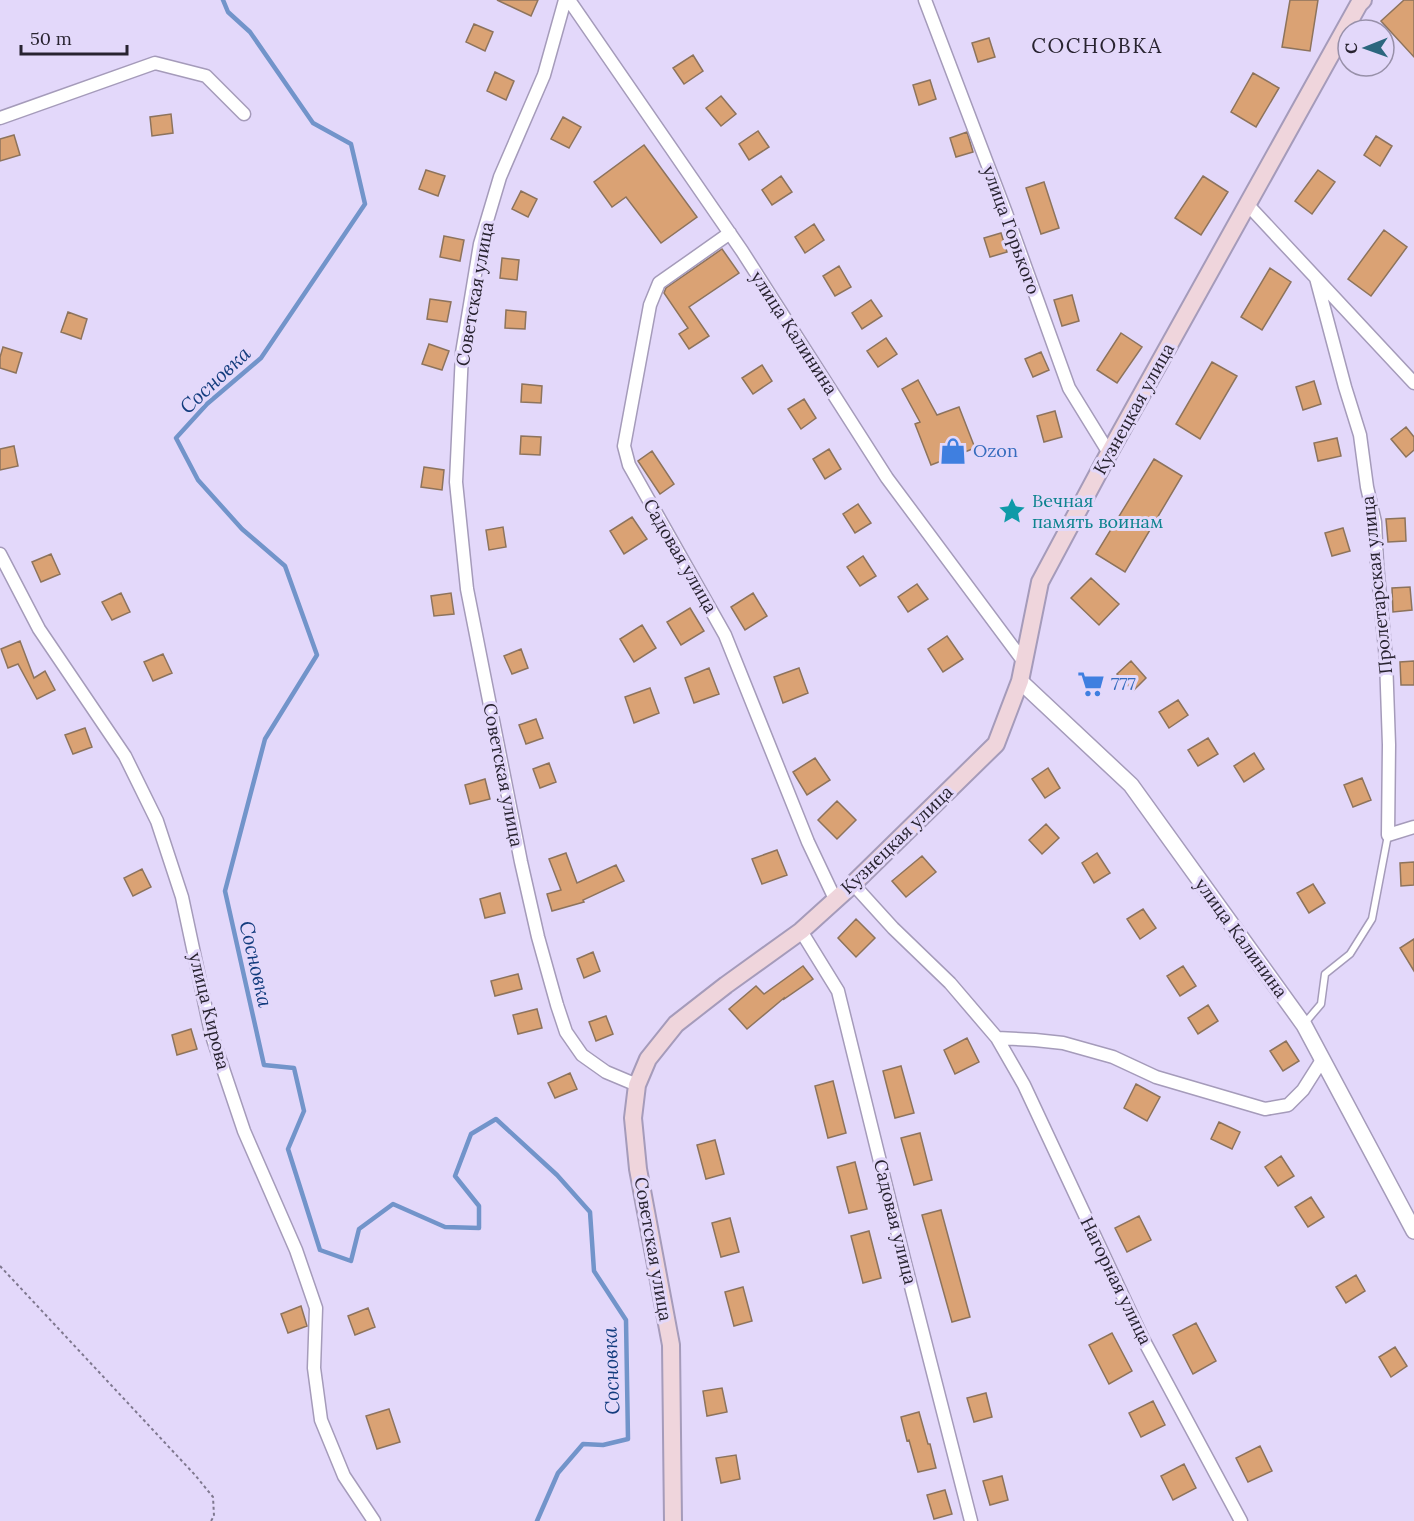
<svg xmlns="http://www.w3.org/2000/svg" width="1414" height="1521" font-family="Lora,serif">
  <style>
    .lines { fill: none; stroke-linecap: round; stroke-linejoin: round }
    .stream { stroke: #7294ca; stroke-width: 4.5 }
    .building { fill: #daa274; stroke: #8d735c; stroke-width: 1.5 }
    .service-casing { stroke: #a59bba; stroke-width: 9 }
    .minor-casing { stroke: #a59bba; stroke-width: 15 }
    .tertiary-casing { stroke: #a59bba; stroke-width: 18 }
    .secondary-casing { stroke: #a59bba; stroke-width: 20 }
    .path { stroke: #7f788f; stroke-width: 2; stroke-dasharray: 3 3; stroke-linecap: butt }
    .service { stroke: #fff; stroke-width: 6 }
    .minor { stroke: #fff; stroke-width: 12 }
    .tertiary { stroke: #fff; stroke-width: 15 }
    .secondary { stroke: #efd5dc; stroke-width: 16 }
    .labels { text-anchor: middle; stroke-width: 6; stroke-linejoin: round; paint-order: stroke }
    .street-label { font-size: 18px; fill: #282330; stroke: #e3d8fa }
    .shop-label { font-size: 18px; fill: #366cbe; stroke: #e3d8fa; text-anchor: start }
    .culture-label { font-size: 18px; fill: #0d838f; stroke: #e3d8fa; text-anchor: start }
    .water-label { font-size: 20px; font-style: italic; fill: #133c7e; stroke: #e3d8fa }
    .quarter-label { font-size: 21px; letter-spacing: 1.5px; fill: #282330; stroke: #e3d8fa }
  </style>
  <rect width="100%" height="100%" fill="#e3d8fa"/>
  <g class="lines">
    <path class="stream" d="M223 0 228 12 250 32 313 123 351 144 365 204 261 358 207 404 176 438 198 480 242 529 285 566 317 655 265 739 225 891 264 1065 294 1068 304 1111 288 1149 320 1250 351 1261 359 1229 393 1204 445 1227 479 1228V1206L455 1176 471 1134 496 1119 557 1175 590 1212 594 1271 626 1320 628 1439 603 1445 583 1444 558 1473 537 1521"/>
  </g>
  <path class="building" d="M497 0H538L531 16Z
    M1290 0H1318L1310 51 1282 47Z
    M1404 0H1414V57L1381 21Z
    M474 24 493 32 485 51 466 42Z
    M989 38 995 57 978 62 972 43Z
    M693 55 703 71 684 84 673 68Z
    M495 72 514 81 506 100 487 91Z
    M1253 73 1279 88 1256 127 1231 112Z
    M930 80 936 99 919 105 913 85Z
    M721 96 736 114 721 126 706 108Z
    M171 114 173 133 152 136 150 117Z
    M563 117 581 127 569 148 551 139Z
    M758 131 769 147 749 160 739 144Z
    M967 132 973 152 956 157 950 138Z
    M14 135 20 155 0 161V139Z
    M1376 136 1392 146 1380 166 1364 155Z
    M644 145 697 217 661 243 626 197 612 207 594 182Z
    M426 170 445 176 438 196 419 189Z
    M1318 170 1335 182 1312 214 1295 201Z
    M781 176 792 192 772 205 762 190Z
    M1203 176 1228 192 1201 235 1175 218Z
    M1044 182 1059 228 1041 234 1026 188Z
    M521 191 537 199 528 217 512 209Z
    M814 224 824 240 805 253 795 237Z
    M1384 230 1407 247 1371 296 1348 279Z
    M1001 233 1007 252 990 257 984 238Z
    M444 236 464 240 460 261 440 257Z
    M722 249 739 273 689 307 709 336 689 349 679 334 688 328 664 293 666 288Z
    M502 258 519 260 517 280 500 278Z
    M839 266 851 287 835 296 823 276Z
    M1270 268 1291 282 1262 330 1241 317Z
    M1072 295 1079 321 1062 326 1054 300Z
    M430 299 451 302 447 322 427 319Z
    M871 300 882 316 862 329 852 313Z
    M506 310 526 312 525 329 505 328Z
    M68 312 87 319 81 339 61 332Z
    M1121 333 1142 347 1117 383 1097 370Z
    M886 338 897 354 878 367 867 351Z
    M429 344 449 351 442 370 422 364Z
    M3 347 22 353 16 373 0 368V357Z
    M1041 352 1049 370 1033 377 1025 359Z
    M1212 362 1237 376 1200 439 1176 424Z
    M762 365 772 381 753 394 742 378Z
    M918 380 937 415 959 407 975 448 931 465 915 424 920 422 902 389Z
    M1314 381 1321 404 1303 410 1296 387Z
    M522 384 542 386 541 403 521 402Z
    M804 399 816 418 801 429 788 409Z
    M1055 411 1062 437 1044 442 1037 416Z
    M1406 427 1414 437V450L1406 457 1391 439Z
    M521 436 541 437 540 455 520 454Z
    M1337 438 1341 456 1318 461 1314 443Z
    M14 446 18 466 0 470V449Z
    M829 449 841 469 825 479 813 459Z
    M652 451 674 484 660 494 638 461Z
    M1154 459 1182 476 1125 572 1096 554Z
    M424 467 444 470 442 490 421 487Z
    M858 504 871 523 855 533 843 514Z
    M632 517 647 539 624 554 610 531Z
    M1405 518 1406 541 1388 542 1386 519Z
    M503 527 506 547 489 550 486 530Z
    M1343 528 1350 551 1332 556 1325 533Z
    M51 554 60 574 41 582 32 562Z
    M863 556 876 576 860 586 847 567Z
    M1091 578 1119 604 1099 625 1071 598Z
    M917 584 928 599 908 612 898 597Z
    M1410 587 1412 610 1393 612 1392 588Z
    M121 593 130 612 112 620 102 602Z
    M451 593 454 614 434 616 431 596Z
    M753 593 767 616 745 630 731 607Z
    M690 608 704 631 681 645 667 622Z
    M642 625 656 648 634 662 620 639Z
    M947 636 963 659 943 672 928 649Z
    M20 641 34 678 45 671 55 690 37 699 18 664 8 668 1 649Z
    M521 649 528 668 512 674 504 656Z
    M163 654 172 673 153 681 144 662Z
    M1131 661 1146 678 1133 691 1117 674Z
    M1414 661V685H1401L1400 662Z
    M709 668 719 694 694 703 685 678Z
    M799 668 808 693 783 703 774 677Z
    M650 688 659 713 634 723 625 697Z
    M1178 700 1188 715 1169 728 1159 712Z
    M536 719 543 738 526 744 519 725Z
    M85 728 92 747 73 754 65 735Z
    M1208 738 1218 754 1198 766 1188 750Z
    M1254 753 1264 769 1244 782 1234 766Z
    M815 758 830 780 807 795 793 772Z
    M549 763 556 782 540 788 533 769Z
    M1048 768 1060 788 1045 798 1032 779Z
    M1362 778 1371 800 1353 807 1344 785Z
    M485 779 490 799 470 804 465 785Z
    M837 801 856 820 837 839 818 820Z
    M1046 824 1059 838 1042 854 1029 840Z
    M777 850 787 875 762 884 752 859Z
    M566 853 577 883 616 865 624 881 583 900 584 902 552 911 547 894 561 890 549 859Z
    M1097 853 1110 873 1094 883 1082 863Z
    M922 856 936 872 906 897 892 881Z
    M1414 862V885L1401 886 1400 863Z
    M142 869 151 887 133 896 124 878Z
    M1313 884 1325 903 1309 913 1297 893Z
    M500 893 505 913 485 918 480 899Z
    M1143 909 1156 928 1140 939 1127 919Z
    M856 919 875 938 856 957 838 938Z
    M1414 939V971L1400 948Z
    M593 952 600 971 584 978 577 959Z
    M803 966 813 979 784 999V998L747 1029 729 1009 756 986 764 994Z
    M1183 966 1196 986 1180 996 1167 976Z
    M518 974 522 989 495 996 491 981Z
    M1208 1005 1218 1021 1198 1034 1188 1018Z
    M537 1009 542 1028 518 1034 513 1015Z
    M606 1016 613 1034 596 1041 589 1022Z
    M191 1029 197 1049 177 1055 172 1035Z
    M967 1038 979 1062 955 1074 944 1050Z
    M1286 1041 1299 1061 1283 1071 1270 1051Z
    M901 1066 914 1113 895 1118 883 1071Z
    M570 1073 577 1089 555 1098 548 1083Z
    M833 1081 846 1133 828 1138 815 1086Z
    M1136 1084 1160 1097 1147 1121 1124 1108Z
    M1219 1122 1240 1132 1232 1149 1211 1139Z
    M920 1133 932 1180 914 1185 901 1138Z
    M715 1140 724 1174 706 1179 697 1145Z
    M1281 1156 1294 1176 1278 1186 1265 1167Z
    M855 1162 867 1209 849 1213 837 1167Z
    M1311 1197 1324 1217 1308 1227 1295 1207Z
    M941 1210 970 1317 952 1322 922 1215Z
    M1139 1216 1151 1240 1127 1252 1115 1228Z
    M730 1218 739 1252 721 1257 712 1223Z
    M869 1231 881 1278 863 1283 851 1236Z
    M1356 1275 1365 1291 1346 1303 1336 1287Z
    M743 1287 752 1321 734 1326 725 1292Z
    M301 1306 307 1326 288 1333 281 1314Z
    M368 1308 375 1327 355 1335 348 1316Z
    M1196 1323 1216 1361 1193 1374 1173 1335Z
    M1112 1333 1132 1371 1109 1384 1089 1345Z
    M1395 1347 1407 1366 1391 1377 1379 1357Z
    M722 1388 727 1412 707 1416 703 1391Z
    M986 1393 992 1417 974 1422 967 1398Z
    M1153 1401 1165 1425 1141 1437 1129 1413Z
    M389 1409 400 1442 377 1449 366 1416Z
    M919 1412 928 1444H930L936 1468 918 1472 909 1440 907 1441 901 1417Z
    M1260 1446 1272 1471 1248 1482 1236 1458Z
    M736 1455 740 1479 721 1483 716 1458Z
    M1184 1464 1196 1488 1173 1500 1161 1476Z
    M1002 1476 1008 1500 990 1505 983 1481Z
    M945 1490 952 1514 934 1519 927 1495Z"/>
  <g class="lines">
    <defs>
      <path id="service" d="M1304 1024 1321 1004 1325 974 1350 954 1372 919 1388 835"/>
      <path id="minor" d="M565 0 544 75 500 177 480 244 462 353 456 482 467 589 521 862 538 937 557 1005 566 1032 582 1055 606 1072 637 1085
        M569 0 742 251 887 478 1024 662
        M925 0 1006 213 1069 388 1109 453
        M0 118 155 63 206 76 244 114
        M1247 204 1414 383
        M730 233 659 283 650 305 624 446 629 465 725 635 808 842 835 899
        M1316 278 1345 387 1360 435 1367 487 1375 522 1377 564 1386 659 1389 745 1388 835 1414 827
        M0 554 39 629 125 756 157 821 182 897 211 1033 244 1131 296 1250 316 1308 314 1368 321 1420 344 1476 374 1521
        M853 884 893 928 950 983 997 1038 1024 1085 1142 1337 1241 1521
        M801 931 838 991 905 1263 971 1521
        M997 1038 1035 1040 1063 1043 1113 1057 1156 1077 1265 1109 1288 1105 1303 1090 1322 1060"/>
      <path id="tertiary" d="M1020 681 1131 785 1304 1025 1414 1231"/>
      <path id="secondary" d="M673 1521 671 1345 638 1169 633 1118 637 1085 648 1059 676 1024 726 985 801 931 853 884 996 744 1020 681 1040 582 1109 453 1359 4 1363 0"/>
    </defs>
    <use href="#service" class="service-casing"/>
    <use href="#minor" class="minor-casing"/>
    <use href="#tertiary" class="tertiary-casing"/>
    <use href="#secondary" class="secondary-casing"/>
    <path class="path" d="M0 1266 195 1475 213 1497 214 1516 211 1521"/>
    <use href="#service" class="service"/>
    <use href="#minor" class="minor"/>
    <use href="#tertiary" class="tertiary"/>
    <use href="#secondary" class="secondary"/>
  </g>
  <defs>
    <symbol id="shop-bare" viewBox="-9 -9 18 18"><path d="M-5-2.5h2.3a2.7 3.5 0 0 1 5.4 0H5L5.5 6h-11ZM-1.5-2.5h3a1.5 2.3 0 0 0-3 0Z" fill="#3f7fe0" stroke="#e3d8fa" stroke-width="2.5" paint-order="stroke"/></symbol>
    <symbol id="sight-bare" viewBox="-9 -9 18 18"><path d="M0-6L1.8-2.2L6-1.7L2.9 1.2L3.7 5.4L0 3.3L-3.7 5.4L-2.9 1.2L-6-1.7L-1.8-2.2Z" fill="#0f9aa8" stroke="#e3d8fa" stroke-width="2.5" paint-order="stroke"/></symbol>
    <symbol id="supermarket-bare" viewBox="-9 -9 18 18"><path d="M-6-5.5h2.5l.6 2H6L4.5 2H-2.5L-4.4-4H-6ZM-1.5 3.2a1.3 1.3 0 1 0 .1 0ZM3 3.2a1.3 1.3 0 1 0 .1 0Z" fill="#3f7fe0" stroke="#e3d8fa" stroke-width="2.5" paint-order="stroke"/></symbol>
  </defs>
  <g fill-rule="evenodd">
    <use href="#shop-bare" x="934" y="432" width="38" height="38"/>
    <use href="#sight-bare" x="993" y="492" width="38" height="38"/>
    <use href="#supermarket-bare" x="1072" y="665" width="38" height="38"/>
  </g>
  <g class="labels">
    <g class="street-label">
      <text transform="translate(1011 230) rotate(70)" y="6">улица Горького</text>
      <text transform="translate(475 294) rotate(-80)" y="6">Советская улица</text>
      <text transform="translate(794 333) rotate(57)" y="6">улица Калинина</text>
      <text transform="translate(1134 409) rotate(-61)" y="6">Кузнецкая улица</text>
      <text transform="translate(680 556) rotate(60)" y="6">Садовая улица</text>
      <text transform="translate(1377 585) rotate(-96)" y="6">Пролетарская улица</text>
      <text transform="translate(503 775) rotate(79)" y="6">Советская улица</text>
      <text transform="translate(897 840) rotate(-44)" y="6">Кузнецкая улица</text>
      <text transform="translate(1241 938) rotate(54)" y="6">улица Калинина</text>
      <text transform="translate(209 1011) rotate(76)" y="6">улица Кирова</text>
      <text transform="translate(895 1222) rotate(76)" y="6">Садовая улица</text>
      <text transform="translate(653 1249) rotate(80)" y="6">Советская улица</text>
      <text transform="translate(1116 1281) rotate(64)" y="6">Нагорная улица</text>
    </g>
    <g class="shop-label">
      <text x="973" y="457">Ozon</text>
      <text x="1111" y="690">777</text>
    </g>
    <g class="culture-label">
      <text x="1032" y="507">Вечная<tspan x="1032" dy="21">память воинам</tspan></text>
    </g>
    <g class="water-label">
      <text transform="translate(215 380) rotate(-43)" y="7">Сосновка</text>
      <text transform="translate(256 964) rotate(77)" y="7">Сосновка</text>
      <text transform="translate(611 1371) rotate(-92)" y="7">Сосновка</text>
    </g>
    <g class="quarter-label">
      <text x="1097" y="53">СОСНОВКА</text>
    </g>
  </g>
  <g transform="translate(1366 48) rotate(269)"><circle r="28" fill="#e3d8fa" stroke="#9890a9" stroke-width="1.5"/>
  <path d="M0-4.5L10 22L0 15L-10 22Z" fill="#2c667e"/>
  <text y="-9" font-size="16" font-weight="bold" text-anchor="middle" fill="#282330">С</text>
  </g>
  <path d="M21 45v9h106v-9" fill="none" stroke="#282330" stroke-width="3"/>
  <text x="30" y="45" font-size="18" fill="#282330" stroke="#e3d8fa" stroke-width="4.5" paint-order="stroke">50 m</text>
</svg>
